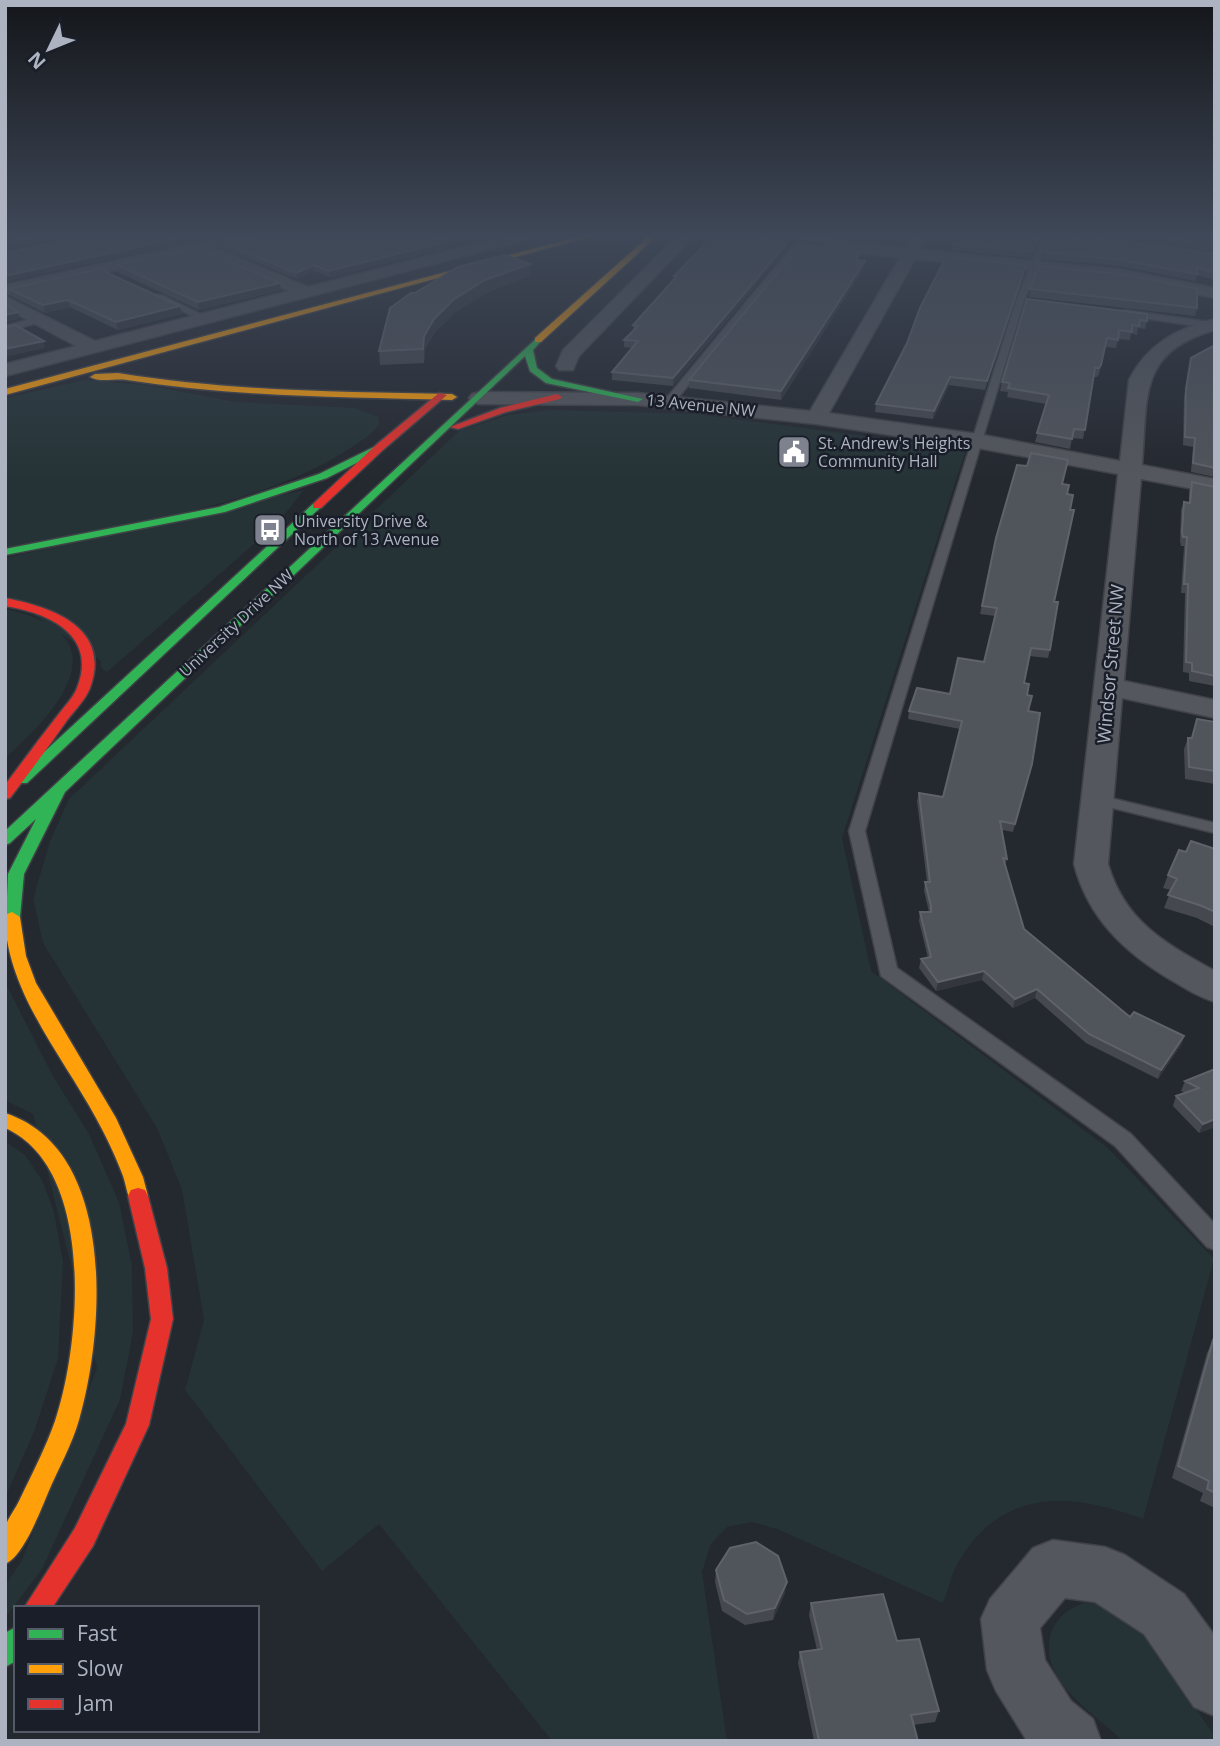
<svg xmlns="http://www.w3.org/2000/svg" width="1220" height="1746" font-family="'Open Sans',sans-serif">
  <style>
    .green { fill: #253336 }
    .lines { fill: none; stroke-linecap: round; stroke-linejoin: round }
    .lane-casing { stroke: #404248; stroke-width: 3 }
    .street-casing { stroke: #404248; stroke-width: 3 }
    .fast-casing { stroke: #404248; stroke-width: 3 }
    .slow-casing { stroke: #404248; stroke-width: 3 }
    .jam-casing { stroke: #404248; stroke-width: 3 }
    .lane { fill: #54575d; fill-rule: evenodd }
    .street { fill: #54575d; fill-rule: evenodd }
    .fast { fill: #30b455; fill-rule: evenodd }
    .slow { fill: #ff9f0a; fill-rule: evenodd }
    .jam { fill: #e5322d; fill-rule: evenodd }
    .wall { fill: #45484f }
    .shaded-wall { fill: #33363d }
    .building { fill: #50545b; stroke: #5f626b; stroke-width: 2 }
    .labels { text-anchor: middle; stroke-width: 5; stroke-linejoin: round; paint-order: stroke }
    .far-street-label { font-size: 16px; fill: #adb3c1; stroke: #191e29 }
    .far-poi-label { font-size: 16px; fill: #adb3c1; stroke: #191e29; text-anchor: start }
    .street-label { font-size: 18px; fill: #adb3c1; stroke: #191e29 }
  </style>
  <rect width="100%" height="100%" fill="#24282f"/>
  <path class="green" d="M832 236H908L903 245C878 246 856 243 832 236Z
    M86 380 151 386 235 402 355 408 378 417 379 423C374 434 362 440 352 447 257 510 116 525 5 548V398Z
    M551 410 695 414 966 449 842 838 871 971 1108 1148 1214 1259 1143 1519C1070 1492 1002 1487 958 1563 951 1575 948 1590 943 1603L777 1529 752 1522 727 1527 711 1544 702 1572 727 1741H552L379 1524 322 1571 185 1390 204 1320 182 1190 157 1128 43 943 33 899 50 841 69 799 459 431 508 415Z
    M304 490 277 524 107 672 101 668V661L5 595V558Z
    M5 609C123 634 63 707 5 758Z
    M5 982 54 1078 88 1132 119 1202 132 1266 133 1332 120 1400 42 1569 5 1618V1586L22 1560 97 1368 33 1114 5 1100Z
    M5 1141 25 1155 42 1180 54 1212 63 1261 58 1359 34 1432 5 1498Z
    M1084 1603 1100 1604 1133 1621 1215 1736V1741H1123C1104 1723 1079 1706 1063 1685 1039 1655 1045 1615 1084 1603Z"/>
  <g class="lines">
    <defs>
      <path id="lane" d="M801 236H809L673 404H665V400Z
        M1042 236H1050L1024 301 865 831 897 968 1131 1134 1215 1224V1250L1207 1247 1115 1146 881 976 849 831 1016 301Z
        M156 295H162L209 318 201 320 156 299Z
        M1125 310 1210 322 1215 325 1210 328 1122 315 1120 313Z
        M41 316 44 317V321L5 332V326Z
        M1098 795 1215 823V833L1092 803 1090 800 1092 797Z"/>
      <path id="street" d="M227 236H255L253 239 216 248 308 287 506 236H532L530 239 5 376V364L76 346 5 308V296L95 341 289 291 198 252 5 295V285Z
        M677 236H694L579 356 573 370H559L556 366 563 350Z
        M805 236H829L854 243 905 248 912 236H928L920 250 1119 269 1215 288V298L1119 279 915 259 829 413 978 434 1120 461 1129 380C1147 344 1177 328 1215 319V330C1137 352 1148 398 1142 465L1215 479V493L1141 479 1124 681 1215 700V718L1122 698 1108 864C1125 922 1165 943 1215 971V1002C1199 997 1186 989 1171 980 1124 952 1088 918 1074 864L1118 474 978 448 816 424 638 405 479 404 472 402 469 398 472 394 479 392 638 393 810 411 900 257 853 253 807 239Z
        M1053 1540 1105 1547 1125 1555 1184 1594 1215 1636V1716L1194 1707 1144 1634 1095 1602 1065 1598 1040 1628 1045 1660 1071 1701 1093 1719 1101 1741H1027L996 1691 987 1670 981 1619 990 1599 1033 1548Z"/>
      <path id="fast" d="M538 337 542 340 533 350 537 368 552 379 643 399 638 402 546 383 530 371 525 356 65 792 24 874 20 917 18 921H6L8 874 36 819 10 843 5 845V831Z
        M380 444 385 447 384 449 327 478 225 512 5 555V549L219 507 319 474Z
        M313 504 322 506 27 783H17L15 780 17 777Z
        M16 1627V1661L5 1667V1633Z"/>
      <path id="slow" d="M582 236H593L5 395V389Z
        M649 236H657L541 342H535V338Z
        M118 373C229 391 340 392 452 394L457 397 452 400C343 397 235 397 127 380 115 378 100 383 90 377L95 374Z
        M12 912 20 917 26 956 36 983 116 1118 143 1177 148 1196 145 1202 138 1204 131 1202C127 1194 126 1185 123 1176 116 1157 106 1136 96 1118 62 1055 5 989 5 915Z
        M5 1113C117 1149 105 1330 79 1420 72 1445 58 1469 48 1493 40 1512 23 1557 5 1564 5 1553 3 1538 5 1527 8 1518 16 1508 20 1499 32 1474 46 1447 55 1421 81 1344 96 1168 5 1128Z"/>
      <path id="jam" d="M439 393 447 395 384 449 321 508H313V504L376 445Z
        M557 394 562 397 560 399 506 412 458 429 450 427 500 408Z
        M5 598C53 607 112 628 90 688 86 699 75 710 68 719 49 746 30 772 10 798L5 799V785C23 761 40 738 58 715 64 707 73 698 77 688 98 635 49 613 5 606Z
        M138 1188 145 1190 148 1196 167 1268 173 1319 149 1425 93 1546 52 1608H24L75 1528 126 1424 151 1319 145 1268 128 1196 131 1190Z"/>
    </defs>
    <use href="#lane" class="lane-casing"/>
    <use href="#street" class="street-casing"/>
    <use href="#fast" class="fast-casing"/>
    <use href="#slow" class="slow-casing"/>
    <use href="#jam" class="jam-casing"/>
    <use href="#lane" class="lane"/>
    <use href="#street" class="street"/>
    <use href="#fast" class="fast"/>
    <use href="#slow" class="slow"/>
    <use href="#jam" class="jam"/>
  </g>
  <path class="wall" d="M713 236H791V238L787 243 786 249 673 386 612 380V372L632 348 624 347V340L633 330V325L674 279V276Z
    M952 236H1041L1030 258 952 250 953 244 956 237H952Z
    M1109 236H1215V252Z
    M223 243H449L450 247 330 277 314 271 297 279 224 249Z
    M1045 252 1215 254V280L1197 275 1195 281 1120 266 1043 259Z
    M861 259 860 260 864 268 781 400 689 388V380Z
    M530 264V276L486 293 454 313 435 332 425 349 424 363 380 365 379 351 415 293Z
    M117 265 280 283 281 290 199 310 118 272Z
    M105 272 180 306 182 314 118 330 70 307 45 313 11 296 9 289Z
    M1025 272 985 390 949 385 933 419 875 412 876 404Z
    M1030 289 1197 308 1195 316 1029 297Z
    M1027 299 1147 321 1145 329 1138 328 1137 335 1131 333 1130 340 1118 339 1116 348 1105 347 1099 374 1097 377H1093L1083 439 1072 438 1070 449 1035 442 1046 404 1007 397 1008 392 1000 391 1002 382Z
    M1215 345V477L1191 472 1193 447 1183 445 1184 397 1191 358Z
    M1192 482 1215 487V686L1189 681V673L1183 672 1185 593H1181L1184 546H1181L1180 541 1181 510 1184 502H1189V491Z
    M1062 484 1050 650 1048 658 1029 656 1024 683 1028 711 1032 764 1013 832 1002 830 1007 859 1005 865 1024 929 1130 1017 1184 1036 1181 1045 1158 1079 1086 1043 1035 998 1013 1008 982 980 936 991 919 968 921 959 928 958 919 921 920 912H929L924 891 925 882H927L917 801 919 793 943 797 960 729 908 719 909 711 950 694 984 662 995 616 980 614 996 538Z
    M1197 719 1215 722V784L1185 779 1184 749 1188 738H1191Z
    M1215 849V927L1197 918 1164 908 1171 890 1163 888 1168 875 1186 852Z
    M1215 1069V1127L1199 1133 1173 1106 1176 1096 1186 1093 1181 1091 1185 1081Z
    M1213 1340 1215 1341V1508L1200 1501 1203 1493 1172 1478 1207 1353Z
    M716 1570 785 1593 773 1620 745 1625 722 1611 715 1582Z
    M811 1603 897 1641 939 1711 935 1722 913 1725 918 1741H814L798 1663 800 1652 817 1650 809 1615Z"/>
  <path class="shaded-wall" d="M42 236H73L5 249V243Z
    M188 236H216L5 282V276Z
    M452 236H475L449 243 450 247 330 277 329 271Z
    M788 236H791V238L787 243 786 249 673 386V378Z
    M1039 236H1041L1030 258 1032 251Z
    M865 261 864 268 781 400V391Z
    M530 264V276L486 293 454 313 435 332 425 349 424 363V336L434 319 453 300 485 280Z
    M314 265V271L297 279 296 273Z
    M1026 265 1025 272 985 390 987 381Z
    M280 283 281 290 199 310 198 302Z
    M68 300 70 307 45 313 43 305Z
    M180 306 182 314 118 330 116 322Z
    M18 312 20 319 5 322V315Z
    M44 341 45 348 5 357V349Z
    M950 377 949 385 933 419 934 411Z
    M984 971 982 980 936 991 938 982Z
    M1037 989 1035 998 1013 1008 1015 999Z
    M1184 1036 1181 1045 1158 1079 1161 1070Z
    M1215 1119V1127L1199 1133 1203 1124Z
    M787 1582 785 1593 773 1620 775 1608Z"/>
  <path class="building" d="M5 236H42L5 243Z
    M84 236H188L5 276V253Z
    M252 236H452L441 239 449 241 329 271 314 265 296 273 223 243Z
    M713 236H788L782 242 787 243 673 378 612 372 638 341 624 340 638 326 633 325 677 276H674Z
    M957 236H1039L1032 251 953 244Z
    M1051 236H1067L1153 244 1215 254V273L1197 268V274L1121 260 1045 252Z
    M1153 236H1215V245Z
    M801 244 861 252 856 260 865 261 781 391 689 380Z
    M196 248 280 283 198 302 117 265Z
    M505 255 530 264 485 280 453 300 434 319 424 336 423 349 379 351 390 308 411 293H415L458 267Z
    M946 257 1026 265 987 381 950 377 934 411 876 404 907 343 920 308Z
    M1039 266 1120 274 1197 289V308L1030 289Z
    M104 268 105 272 180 306 116 322 68 300 43 305 9 289Z
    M1027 299 1147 314V321L1140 320 1139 326 1132 325V332L1119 330 1118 340 1107 338 1101 365 1099 368H1095L1085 430 1074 429 1072 439 1037 433 1049 395 1008 388 1010 383 1002 382Z
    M5 304 18 312 5 315Z
    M15 325 44 341 5 349V327Z
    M1215 345V468L1193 463 1195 438 1185 437 1186 389 1191 358Z
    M1031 453 1068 460 1062 484 1069 485 1067 494 1073 495 1070 510H1074L1054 602H1058L1050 650 1031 648 1024 683 1029 684 1027 695 1032 696 1028 711 1040 713 1032 764 1015 824 1000 821 1007 859 1003 858 1024 929 1130 1017 1134 1012 1184 1036 1161 1070 1089 1034 1037 989 1015 999 984 971 938 982 921 959 931 957 920 912H931V906L925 882H930L919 793 943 797 962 721 909 711 917 688 950 694 958 658 984 662 997 608 982 606 996 538 1017 465 1027 466Z
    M1192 482 1215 487V676L1192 671V663L1186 662 1188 584H1184L1187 537H1183L1182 532 1184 502 1190 503Z
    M1197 719 1215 722V771L1189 767 1188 738H1192Z
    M1191 841 1215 849V912L1202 906 1168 895 1177 879 1168 875 1179 850 1186 852Z
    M1215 1069V1119L1203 1124 1176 1096 1199 1088 1185 1081Z
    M1213 1340 1215 1341V1493L1207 1489 1209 1481 1178 1466Z
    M756 1542 778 1556 787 1582 775 1608 747 1614 724 1600 716 1570 730 1548Z
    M883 1594 897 1641 919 1639 939 1711 911 1715 918 1741H819L800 1652 822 1649 811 1603Z"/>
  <linearGradient id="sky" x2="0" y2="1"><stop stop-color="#14161a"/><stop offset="0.49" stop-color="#3f4858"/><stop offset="1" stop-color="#3f4858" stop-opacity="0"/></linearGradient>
  <rect width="1220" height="480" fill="url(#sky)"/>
  <defs>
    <symbol id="civic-square" viewBox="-11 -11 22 22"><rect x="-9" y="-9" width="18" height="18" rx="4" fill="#7d828e" stroke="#191e29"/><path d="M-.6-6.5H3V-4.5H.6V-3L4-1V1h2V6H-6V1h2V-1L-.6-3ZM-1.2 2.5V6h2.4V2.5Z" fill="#fff"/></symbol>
    <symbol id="bus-square" viewBox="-11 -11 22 22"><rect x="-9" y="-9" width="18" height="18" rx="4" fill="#7d828e" stroke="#191e29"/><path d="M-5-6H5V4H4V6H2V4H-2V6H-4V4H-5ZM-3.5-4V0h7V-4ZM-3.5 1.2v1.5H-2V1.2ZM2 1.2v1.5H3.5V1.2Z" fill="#fff"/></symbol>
  </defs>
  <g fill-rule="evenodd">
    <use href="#civic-square" x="775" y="433" width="38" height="38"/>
    <use href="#bus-square" x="251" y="511" width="38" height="38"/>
  </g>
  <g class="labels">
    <g class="far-street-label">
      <text transform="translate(701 405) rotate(6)" y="6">13 Avenue NW</text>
      <text transform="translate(236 623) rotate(-43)" y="6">University Drive NW</text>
    </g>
    <g class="far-poi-label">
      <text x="818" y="449">St. Andrew's Heights<tspan x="818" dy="18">Community Hall</tspan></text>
      <text x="294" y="527">University Drive &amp;<tspan x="294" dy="18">North of 13 Avenue</tspan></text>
    </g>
    <g class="street-label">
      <text transform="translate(1111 664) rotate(-85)" y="6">Windsor Street NW</text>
    </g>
  </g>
  <rect width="1220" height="1746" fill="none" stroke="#adb3c1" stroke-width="14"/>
  <rect x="14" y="1606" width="245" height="126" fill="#191e29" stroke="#545a66" stroke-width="2"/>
  <rect x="28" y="1629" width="35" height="10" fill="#30b455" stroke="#545a66" stroke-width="2"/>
  <text x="77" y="1641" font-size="21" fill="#adb3c1">Fast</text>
  <rect x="28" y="1664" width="35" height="10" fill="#ff9f0a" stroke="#545a66" stroke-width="2"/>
  <text x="77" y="1676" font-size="21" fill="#adb3c1">Slow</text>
  <rect x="28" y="1699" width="35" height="10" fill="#e5322d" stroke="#545a66" stroke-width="2"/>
  <text x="77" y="1711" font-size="21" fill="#adb3c1">Jam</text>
  <g transform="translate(49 49) rotate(227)" stroke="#191e29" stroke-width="5" paint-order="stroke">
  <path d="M0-5L12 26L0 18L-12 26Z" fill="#adb3c1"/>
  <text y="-10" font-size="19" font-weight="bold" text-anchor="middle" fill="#adb3c1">N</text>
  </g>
</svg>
